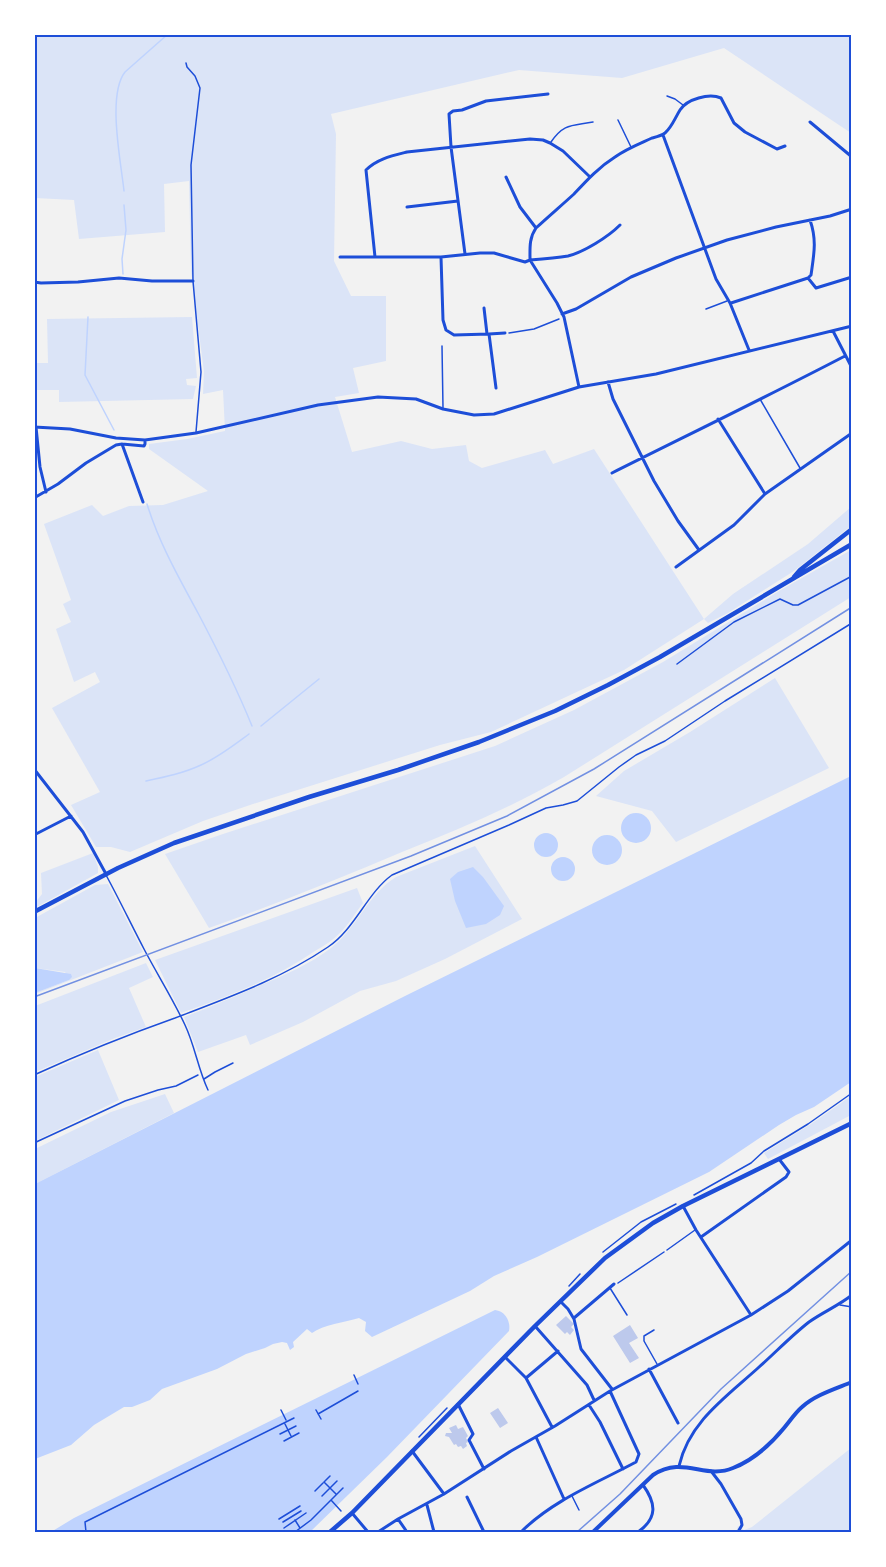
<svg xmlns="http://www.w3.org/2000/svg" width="886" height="1567" font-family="Commissioner,sans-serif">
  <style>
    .green { fill: #dbe4f7 }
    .water { fill: #bfd3fe }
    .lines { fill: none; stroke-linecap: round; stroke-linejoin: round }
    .stream { stroke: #bfd3fe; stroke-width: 1.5 }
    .building { fill: #bdc9ec }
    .path { stroke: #1d4ed8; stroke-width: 1.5 }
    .service { stroke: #1d4ed8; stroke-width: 1.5 }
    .minor { stroke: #1d4ed8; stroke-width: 3 }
    .tertiary { stroke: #1d4ed8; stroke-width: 4 }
    .primary { stroke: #1d4ed8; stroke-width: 4.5 }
    .rail { stroke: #7290e2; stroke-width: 1.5 }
    .neatline { fill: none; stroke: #1d4ed8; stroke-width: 2 }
  </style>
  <rect width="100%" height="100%" fill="#f2f2f2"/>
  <path class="green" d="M35 35H851V133L724 48 622 78 519 70 331 114 336 134 334 261 351 296H386V361L353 368 359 393 335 397 352 452 401 441 432 449 466 445 469 461 482 468 545 450 553 464 594 449 704 619 733 594 808 544 851 507V526L794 571 728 613 708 623 704 619 624 670 491 732 440 745 253 804 203 821 130 852 111 847H96L71 805 100 792 52 708 100 682 95 672 74 682 56 629 71 622 63 604 71 600 44 524 92 505 103 516 129 506 163 505 208 491 149 449V444L187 439 225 431 223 390 203 394 204 372 191 271 189 181 164 184 165 232 79 239 74 200 35 198Z
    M192 317 197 378 186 379 187 385 196 386 193 399 59 402V390H35V363H48L47 319Z
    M851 550V597L564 777C512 807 457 830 402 852 338 879 274 905 209 928L165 854 223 834 495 746 574 710 663 662 779 591Z
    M775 678 829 768 676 842 652 811 596 796 624 771 690 732Z
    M475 846 522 919 445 959 396 981 360 991 303 1022 250 1045 246 1035 198 1052 184 1017C210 1007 236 996 261 985 285 975 310 964 331 948 357 928 368 894 396 877Z
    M93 853 98 867V873L35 908V903L42 894 41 873Z
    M108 884 143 952 35 994V993L69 980 65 972 35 968V918L95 885Z
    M357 888 363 903C356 912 349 924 341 932 333 940 324 946 315 951 274 979 227 997 181 1013L155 960Z
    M146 963 153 977 129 988 146 1027 115 1038 35 1072V1006Z
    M98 1050 119 1100 35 1141V1077Z
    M165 1094 174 1113 35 1184V1149L111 1112Z
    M851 1096V1115L768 1159 764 1153 811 1124Z
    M851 1448V1532H736L738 1526 744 1530 752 1527Z"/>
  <path class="water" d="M851 776V1082L814 1107 796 1115 779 1125 709 1172 537 1257 494 1276 470 1291 372 1337 365 1331 366 1322 359 1318C345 1322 323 1325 312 1333L307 1329 293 1342 294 1347 290 1350 287 1343 282 1342 273 1344 265 1348 246 1354 217 1369 162 1389 150 1400 132 1407H124L94 1425 71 1445 35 1459V1184L405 996Z
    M621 828a15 15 0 1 1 30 0a15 15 0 1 1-30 0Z
    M534 845a12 12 0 1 1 24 0a12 12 0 1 1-24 0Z
    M592 850a15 15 0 1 1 30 0a15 15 0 1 1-30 0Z
    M551 869a12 12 0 1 1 24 0a12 12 0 1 1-24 0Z
    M473 867 483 877 504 906 500 915 486 924 466 928 455 901 450 879 458 872Z
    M35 968 71 974 72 977 69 980 35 993Z
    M495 1310C505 1311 511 1321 509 1331L387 1457 310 1532H51L74 1518Z"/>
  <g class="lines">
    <path class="stream" d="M124 191C121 162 107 95 125 72L168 34
      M123 274 122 259 126 230 124 205
      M88 317 85 375 114 430
      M147 504C159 543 179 578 198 613 217 649 237 689 252 726
      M261 726 319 679
      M146 781C165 777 184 773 201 765 219 757 234 745 249 734"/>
  </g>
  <path class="building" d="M566 1316 574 1324 571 1327 574 1330 570 1335 567 1332 565 1334 556 1325Z
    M630 1325 638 1338 629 1343 639 1358 630 1363 613 1336Z
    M498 1408 508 1423 500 1428 490 1413Z
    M456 1425 458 1429 463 1427 468 1436 466 1438 468 1442 466 1443 467 1446 463 1449 461 1446 458 1447 456 1444 454 1445 449 1437 445 1436 446 1433H452L449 1428Z"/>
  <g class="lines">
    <path class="path" d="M509 333 534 329 559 319
      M677 664 734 622 780 599 793 605H798L852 576
      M34 1143 125 1101 158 1090 176 1086 198 1075
      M694 1195 751 1163 764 1151 808 1124 852 1093
      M603 1252 641 1222 676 1204
      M618 1283 664 1252
      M569 1286 580 1274
      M354 1375 358 1384
      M281 1410 286 1420
      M316 1410 321 1419
      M318 1414 358 1391
      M285 1424 291 1436
      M280 1434 296 1426
      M419 1437 447 1408
      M284 1441 299 1433
      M330 1476 324 1482 336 1494
      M315 1491 323 1483
      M322 1496 337 1481
      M331 1500 341 1511
      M279 1519 300 1506
      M295 1520 300 1528
      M283 1522 301 1511
      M284 1528 306 1513
      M86 1532 85 1522 294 1418
      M295 1532 311 1520 343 1488"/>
    <path class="service" d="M186 63 187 67 195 76 200 88 191 165 193 281 201 372 196 432
      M667 96 675 99 683 105
      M618 120 631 147
      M551 142C564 123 572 126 593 122
      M706 309 727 301
      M442 346 443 408
      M760 399 800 468
      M106 875C119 899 131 924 144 949 157 974 173 999 185 1025 195 1046 198 1069 208 1090
      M34 1075C80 1054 127 1035 175 1018 227 998 281 979 328 947 355 929 367 893 392 875L509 825 546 808 563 805 577 801 619 767 636 755 665 741 725 701 852 623
      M204 1079 215 1072 233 1063
      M667 1250 695 1230
      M610 1288 627 1315
      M840 1305 852 1307
      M654 1330 644 1336V1341L657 1364
      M572 1496 579 1510"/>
    <path class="minor" d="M810 122 852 157
      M663 135 716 279 730 303 749 350
      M506 177 520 207 536 228
      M407 207 458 201
      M620 225C608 237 584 252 568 256 556 258 543 259 530 260 530 248 529 238 536 228 549 216 562 205 574 194 587 180 599 167 615 157 626 149 639 144 652 138 656 137 661 136 665 133 672 127 675 118 680 110 687 99 709 93 721 98L734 123 745 132 777 149 785 146
      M465 254 451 147 449 114 453 111 462 110 486 101 548 94
      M340 257H441L480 253H494L525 262 530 260 557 303 564 317 579 387
      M375 257 366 170C377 159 391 156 407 152L530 139 543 140 550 143 563 151 589 176
      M441 257 443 320 446 330 454 335 489 334 505 333
      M808 278 816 288 852 277
      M34 282 41 283 78 282 119 278 152 281H193
      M731 303 808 278 811 275C814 254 817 240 810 220
      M484 308 487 334
      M562 314 576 309 631 277 676 258 727 240 776 227 830 216 852 209
      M833 331 852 368
      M489 334 496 388
      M608 382 613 399 654 481 678 521 699 550
      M718 419 765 494
      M34 427 70 429 116 438 145 440 196 433 318 405 378 397 416 399 443 409 474 415 494 414 579 387 656 374 852 326
      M36 427 40 467 46 492
      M122 444 143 502
      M612 473C690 434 768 396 845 356
      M34 498 58 484 86 463 116 445 122 444 144 446 145 444V440
      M676 567 734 525 765 494 852 433
      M34 769 83 832 106 874
      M34 835 71 816
      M683 1206 696 1230 751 1315
      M701 1237 786 1177 789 1172 779 1159
      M561 1302 568 1309 574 1319 581 1349 612 1389
      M574 1318 614 1284
      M535 1326 587 1385 594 1400
      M505 1357 526 1378 552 1427
      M649 1369 678 1423
      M526 1378 558 1351
      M458 1404 473 1434 469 1440 484 1469
      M589 1405 600 1422 623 1469
      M536 1437 564 1499
      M412 1451 444 1494
      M679 1466C689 1422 726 1397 758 1368 775 1353 791 1336 809 1322 823 1312 838 1306 852 1295
      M711 1471 721 1484 741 1519 742 1525 738 1532
      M467 1497 484 1532
      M427 1505 434 1532
      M352 1513 368 1532
      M398 1519 407 1532
      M378 1532 398 1519 444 1494 511 1451 555 1426 610 1391 751 1315 788 1291 852 1240
      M521 1532C553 1500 597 1483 636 1462L639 1454 610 1391
      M638 1532C658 1518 656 1503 643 1485"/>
    <path class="tertiary" d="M593 1532 653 1475C683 1455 705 1480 733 1468 754 1460 770 1445 784 1428 790 1421 795 1413 802 1407 815 1395 835 1389 852 1382"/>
    <path class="primary" d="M794 577 800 570 852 529
      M34 912 118 868 174 843 309 797 398 770 479 742 555 711 608 685 660 657 852 544
      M330 1532 352 1513 535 1326 605 1258 653 1223 683 1206 852 1123"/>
    <path class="rail" d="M34 997 411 856 507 816 594 769 852 607
      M577 1532 620 1494 721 1389 852 1271"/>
  </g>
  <rect width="886" height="1567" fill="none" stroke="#ffffff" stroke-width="72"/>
  <rect x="36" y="36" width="814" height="1495" class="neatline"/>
</svg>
